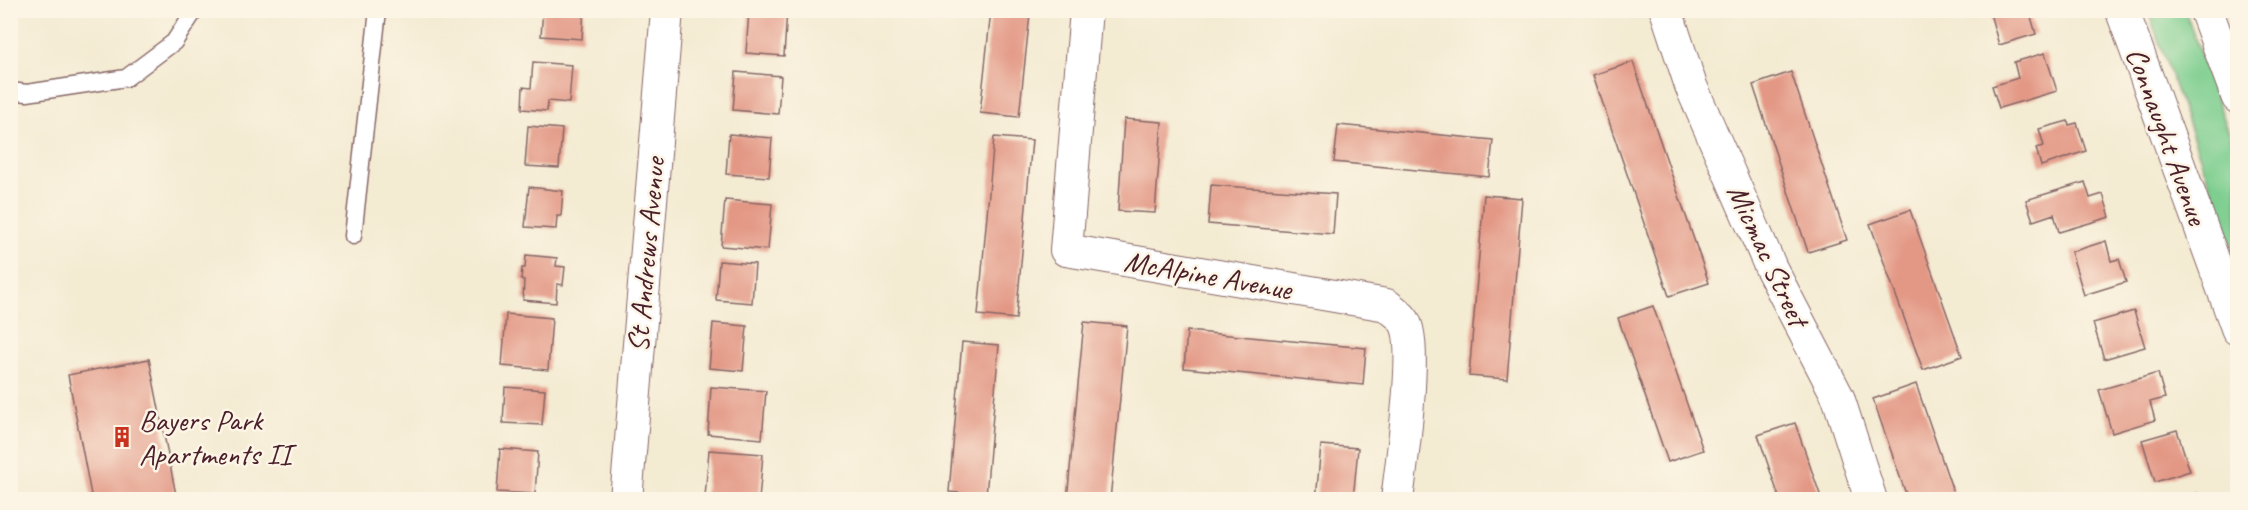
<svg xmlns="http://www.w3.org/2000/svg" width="2248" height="510" font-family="Caveat,sans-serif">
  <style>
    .green { fill: #7dce8f; stroke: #64765d; stroke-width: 1.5 }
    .building { fill: #e39885 }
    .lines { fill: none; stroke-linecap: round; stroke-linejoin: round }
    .lane-casing { stroke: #866666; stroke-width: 19 }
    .street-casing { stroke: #866666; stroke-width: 34 }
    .primary-casing { stroke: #866666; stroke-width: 35 }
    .lane { stroke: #fff; stroke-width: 16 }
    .street { stroke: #fff; stroke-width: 32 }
    .primary { stroke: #fff; stroke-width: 33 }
    .labels { text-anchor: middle; stroke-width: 5; stroke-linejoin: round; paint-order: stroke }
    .street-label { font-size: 30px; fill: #4a1f2b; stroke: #fcf5e5 }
    .poi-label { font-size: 30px; fill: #4a1f2b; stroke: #fcf5e5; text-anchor: start }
  </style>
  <rect width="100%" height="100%" fill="#fcf5e5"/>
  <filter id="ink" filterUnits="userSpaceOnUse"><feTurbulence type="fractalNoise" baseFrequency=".0167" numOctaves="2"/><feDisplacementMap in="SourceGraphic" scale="12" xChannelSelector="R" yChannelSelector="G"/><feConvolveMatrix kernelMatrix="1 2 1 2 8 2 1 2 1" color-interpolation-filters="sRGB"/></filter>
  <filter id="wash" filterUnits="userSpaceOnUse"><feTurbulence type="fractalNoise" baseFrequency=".008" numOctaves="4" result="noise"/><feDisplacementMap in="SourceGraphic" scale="24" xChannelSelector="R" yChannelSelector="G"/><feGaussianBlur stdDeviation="1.35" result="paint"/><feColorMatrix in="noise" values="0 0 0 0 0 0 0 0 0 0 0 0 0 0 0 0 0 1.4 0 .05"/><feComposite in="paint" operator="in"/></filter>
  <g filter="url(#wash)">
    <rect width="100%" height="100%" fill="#f4ebd3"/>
    <path class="green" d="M2148 11H2185L2237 155V261Z"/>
    <g id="blocks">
      <path class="building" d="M543 10H584L582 39 541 36Z
        M749 10H787L784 56 746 53Z
        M991 10 1030 14 1019 117 980 113Z
        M1133 10H1165V15Z
        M1578 10H1608V15L1578 12Z
        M1989 10H2029L2036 34 1999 45Z
        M2045 53 2057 91 1999 108 1992 86 2018 78 2014 62Z
        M533 62 572 65 569 103 548 101 547 111 522 109 523 87 531 88Z
        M1633 62 1709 283 1669 296 1593 75Z
        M736 72 781 76 778 114 733 110Z
        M1791 72 1847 240 1808 252 1753 85Z
        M1124 119 1162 122 1155 213 1118 211Z
        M2068 121 2069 125 2077 123 2086 151 2041 166 2036 148 2044 146 2039 129Z
        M1338 125 1493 140 1489 177 1334 162Z
        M528 126 562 129 559 168 525 166Z
        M729 134 772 138 769 177 726 174Z
        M994 137 1032 140 1016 319 978 315Z
        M2085 182 2090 198 2103 194 2110 217 2059 232 2054 214 2033 221 2026 200Z
        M1211 185 1336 194 1333 234 1208 224Z
        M529 187 563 191 561 216H557L556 229 525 227Z
        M1484 195 1522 198 1507 379 1469 376Z
        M725 200 772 204 768 250 721 246Z
        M1910 210 1962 356 1923 370 1870 224Z
        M2106 241 2111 261 2119 259 2126 282 2084 295 2071 252Z
        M526 255 557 258 556 266 565 267 563 285 557 284 556 303 523 300 524 280H521L522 268H525Z
        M719 261 755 264 752 303 716 300Z
        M1653 306 1703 450 1668 462 1618 318Z
        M2134 311 2145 347 2104 359 2093 323Z
        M506 314 552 318 548 370 502 366Z
        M1084 322 1127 326 1110 500H1067Z
        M713 323 747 326 743 371 709 368Z
        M1187 331 1366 348 1363 385 1184 368Z
        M962 342 999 345 986 496 949 492Z
        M149 359 177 500H92L68 375Z
        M2158 373 2165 398 2150 402 2155 420 2112 433 2099 390Z
        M1916 384 1956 500H1908L1873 399Z
        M505 387 545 390 542 425 503 423Z
        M711 387 766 391 762 439 708 434Z
        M1795 423 1822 500H1780L1758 435Z
        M2177 430 2190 471 2155 482 2142 440Z
        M1321 445 1358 448 1353 500H1316Z
        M500 449 538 452 535 494 497 492Z
        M709 450 763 454 759 500 705 497Z
        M2197 493 2199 500H2176V499Z"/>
    </g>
  </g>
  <g filter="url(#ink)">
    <use href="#blocks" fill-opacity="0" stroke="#866666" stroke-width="1.5"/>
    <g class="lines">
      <defs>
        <path id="lane" d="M10 91 27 93 126 78 174 42 195 10
          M353 236 378 10"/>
        <path id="street" d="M1086 10 1066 250 1387 305C1392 310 1401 315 1404 321 1419 343 1401 468 1397 500
          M1666 10 1691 86 1771 268 1838 397 1871 500
          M626 500 667 10"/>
        <path id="primary" d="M2122 10 2238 329
          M2206 10 2238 97"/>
      </defs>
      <use href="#lane" class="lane-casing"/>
      <use href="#street" class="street-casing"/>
      <use href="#primary" class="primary-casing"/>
      <use href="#lane" class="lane"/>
      <use href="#street" class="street"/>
      <use href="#primary" class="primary"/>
    </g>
  </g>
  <defs>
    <symbol id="building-bare" viewBox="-9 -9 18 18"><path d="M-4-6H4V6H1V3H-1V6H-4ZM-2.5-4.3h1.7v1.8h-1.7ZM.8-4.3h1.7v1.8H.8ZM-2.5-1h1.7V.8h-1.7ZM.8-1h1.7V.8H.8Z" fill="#c8321e" stroke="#fcf5e5" stroke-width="2.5" paint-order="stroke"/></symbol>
  </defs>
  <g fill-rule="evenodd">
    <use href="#building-bare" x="107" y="422" width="30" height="30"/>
  </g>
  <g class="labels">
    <g class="street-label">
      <text transform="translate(2167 136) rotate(70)" y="10">Connaught Avenue</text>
      <text transform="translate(646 255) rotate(-85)" y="10">St Andrews Avenue</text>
      <text transform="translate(1768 255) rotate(65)" y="10">Micmac Street</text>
      <text transform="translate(1208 275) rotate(10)" y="10">McAlpine Avenue</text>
    </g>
    <g class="poi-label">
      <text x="139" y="430">Bayers Park<tspan x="139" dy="34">Apartments II</tspan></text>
    </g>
  </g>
  <rect width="2248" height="510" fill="none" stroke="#fcf5e5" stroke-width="36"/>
</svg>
